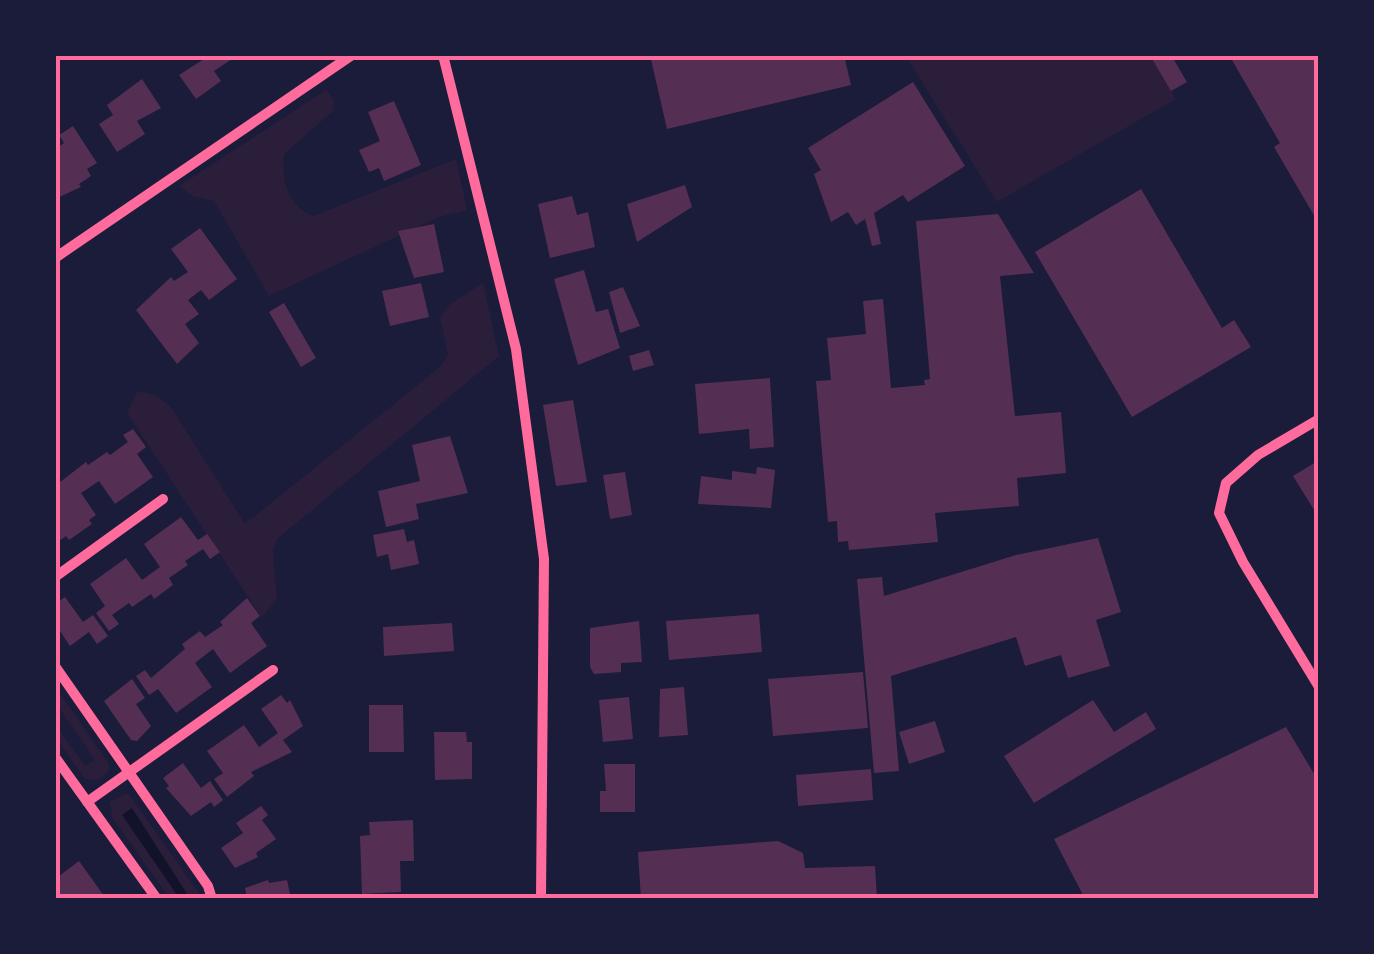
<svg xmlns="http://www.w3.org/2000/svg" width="1374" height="954" font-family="'PT Sans',sans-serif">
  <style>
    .green { fill: #2a1e3b }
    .water { fill: #12122b }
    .building { fill: #542f53 }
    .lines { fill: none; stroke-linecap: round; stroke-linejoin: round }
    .minor { stroke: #ff6b9d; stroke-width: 10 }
    .neatline { fill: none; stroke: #ff6b9d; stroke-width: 4 }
  </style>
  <rect width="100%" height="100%" fill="#1b1b3a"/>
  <path class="green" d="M905 55H1150L1176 99 997 202Z
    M326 90 334 99 333 111 284 154C281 180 288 206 313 216L456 159 467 210 439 217 269 296 214 201 192 196 179 186Z
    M483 283 499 356 277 539 273 552 277 599 262 618 127 413 137 392C154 392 162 398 173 410L245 524 441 366 448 355 440 317 450 304Z
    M55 686 109 764 108 772 98 780 85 779 55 737V724L85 766 95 760 55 702Z
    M128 793 203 899H190L131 809 123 815 180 899H170L112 817 110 802Z"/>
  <path class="water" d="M132 808 189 897 190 899H180L122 815Z"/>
  <path class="building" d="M201 55H238L214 71 221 81 196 99 179 75 204 59Z
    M650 55H844L851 85 667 129Z
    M1171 55 1187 82 1171 91 1151 57Z
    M1229 55H1319V224L1274 147 1280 143Z
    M142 79 161 108 137 121 145 134 117 152 99 124 113 115 107 105Z
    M913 82 965 166 908 202 903 195 874 213 881 244 872 246 865 219 856 225 848 212 831 222 814 174 821 170 808 148Z
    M394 101 421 165 384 181 379 168 369 172 359 150 380 141 368 112Z
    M73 126 97 163 87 169 91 176 79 184 81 187 55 199V149L64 143 59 135Z
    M685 185 692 207 637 242 627 204Z
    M1141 189 1222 328 1234 320 1251 347 1132 417 1035 252Z
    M572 196 577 215 588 212 595 247 550 258 538 204Z
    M998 214 1034 273 1000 276 1015 416 1061 412 1066 473 1017 478 1019 506 935 513 938 542 849 550 848 541 838 542 837 521 828 522 816 381 831 380 827 338 866 334 863 301 883 299 891 388 925 385 924 380 930 379 916 221Z
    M434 224 444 272 414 278 398 231Z
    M200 228 237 279 209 300 201 290 188 300 199 314 185 324 199 343 177 364 136 310 171 277 174 281 188 272 171 249Z
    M584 270 596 312 608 309 620 348 578 365 554 279Z
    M421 283 429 317 390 326 382 291Z
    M623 287 640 326 620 333 609 292Z
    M284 303 316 358 301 367 269 312Z
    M649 350 654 365 633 371 629 356Z
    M770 378 774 447 750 449 749 429 699 434 695 384Z
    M573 400 587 482 556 486 543 405Z
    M133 429 146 447 137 454 153 477 115 504 99 481 81 493 96 515 89 520 92 524 69 540 66 536 59 541 55 535V486L86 462 88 465 107 452 110 455 128 442 123 435Z
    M450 436 468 493 416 504 419 519 386 527 378 491 420 481 412 445Z
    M1319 460V518L1293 476Z
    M757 467 775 470 771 508 698 504 701 476 732 480V471L756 474Z
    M625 472 632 515 610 519 603 475Z
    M181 517 198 540 207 534 220 552 210 559 203 549 185 561 188 565 169 578 173 585 154 599 151 594 132 607 129 603 112 615 119 624 109 631 96 613 105 606 90 584 126 558 142 580 160 567 144 544Z
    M404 529 407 542 414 540 419 564 391 570 388 554 377 557 373 535Z
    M1098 538 1121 612 1096 620 1110 666 1068 678 1061 655 1025 666 1016 637 891 676 899 771 874 773 857 579 882 577 884 596 1016 555Z
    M65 597 83 622 93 615 108 636 97 644 89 632 70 646 60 631 56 633 55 604Z
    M247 598 260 616 251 623 267 646 230 673 213 649 195 663 212 687 176 713 158 689 149 695 136 676 145 670 151 678 185 649 182 644 200 631 205 637 223 625 220 622Z
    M759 614 762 652 669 660 666 621Z
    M639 621 642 662 621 663V672L594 674 590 667V628Z
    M452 623 454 651 384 656 383 627Z
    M863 672 868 728 773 736 768 679Z
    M132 679 145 698 136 704 151 726 137 741 131 740 104 701Z
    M684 687 688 735 659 737 660 689Z
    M281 695 287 703 290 700 303 726 283 740 292 752 251 772 254 776 227 797 214 779 223 773 207 751 244 725 259 747 278 733 261 709Z
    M629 697 633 739 603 742 599 700Z
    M1093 700 1114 732 1146 712 1156 729 1034 803 1004 756Z
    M369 705H403L404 752H369Z
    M935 721 945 752 909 764 899 732Z
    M1286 727 1319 782V899H1085L1054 839Z
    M434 732H466L467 742H472V779L435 780Z
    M183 763 201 788 210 781 223 800 214 807 211 802 191 816 166 788 169 786 163 778Z
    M604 764H635V812H600V791H606Z
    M871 769 873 800 798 806 796 775Z
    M261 806 268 815 262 820 276 839 256 853 258 857 235 868 221 848 243 833 236 823Z
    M413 820 414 861H400L401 892 362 894 360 836 370 835 369 822Z
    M778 841 803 853 805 868 875 866 877 899H641L638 852Z
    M79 861 92 879 106 899H55V879Z
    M268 880 269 883 287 880 291 899H247L245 888Z"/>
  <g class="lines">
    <path class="minor" d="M443 55 516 349 544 559 541 899
      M55 258 352 55
      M1319 419 1258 455 1226 483 1219 513 1243 562 1319 687
      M55 577 163 499
      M55 666 208 886 212 899
      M55 757 157 899
      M87 802 273 670"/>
  </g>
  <rect width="1374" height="954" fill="none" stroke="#1b1b3a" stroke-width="115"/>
  <rect x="58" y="58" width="1258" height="838" class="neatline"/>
</svg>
